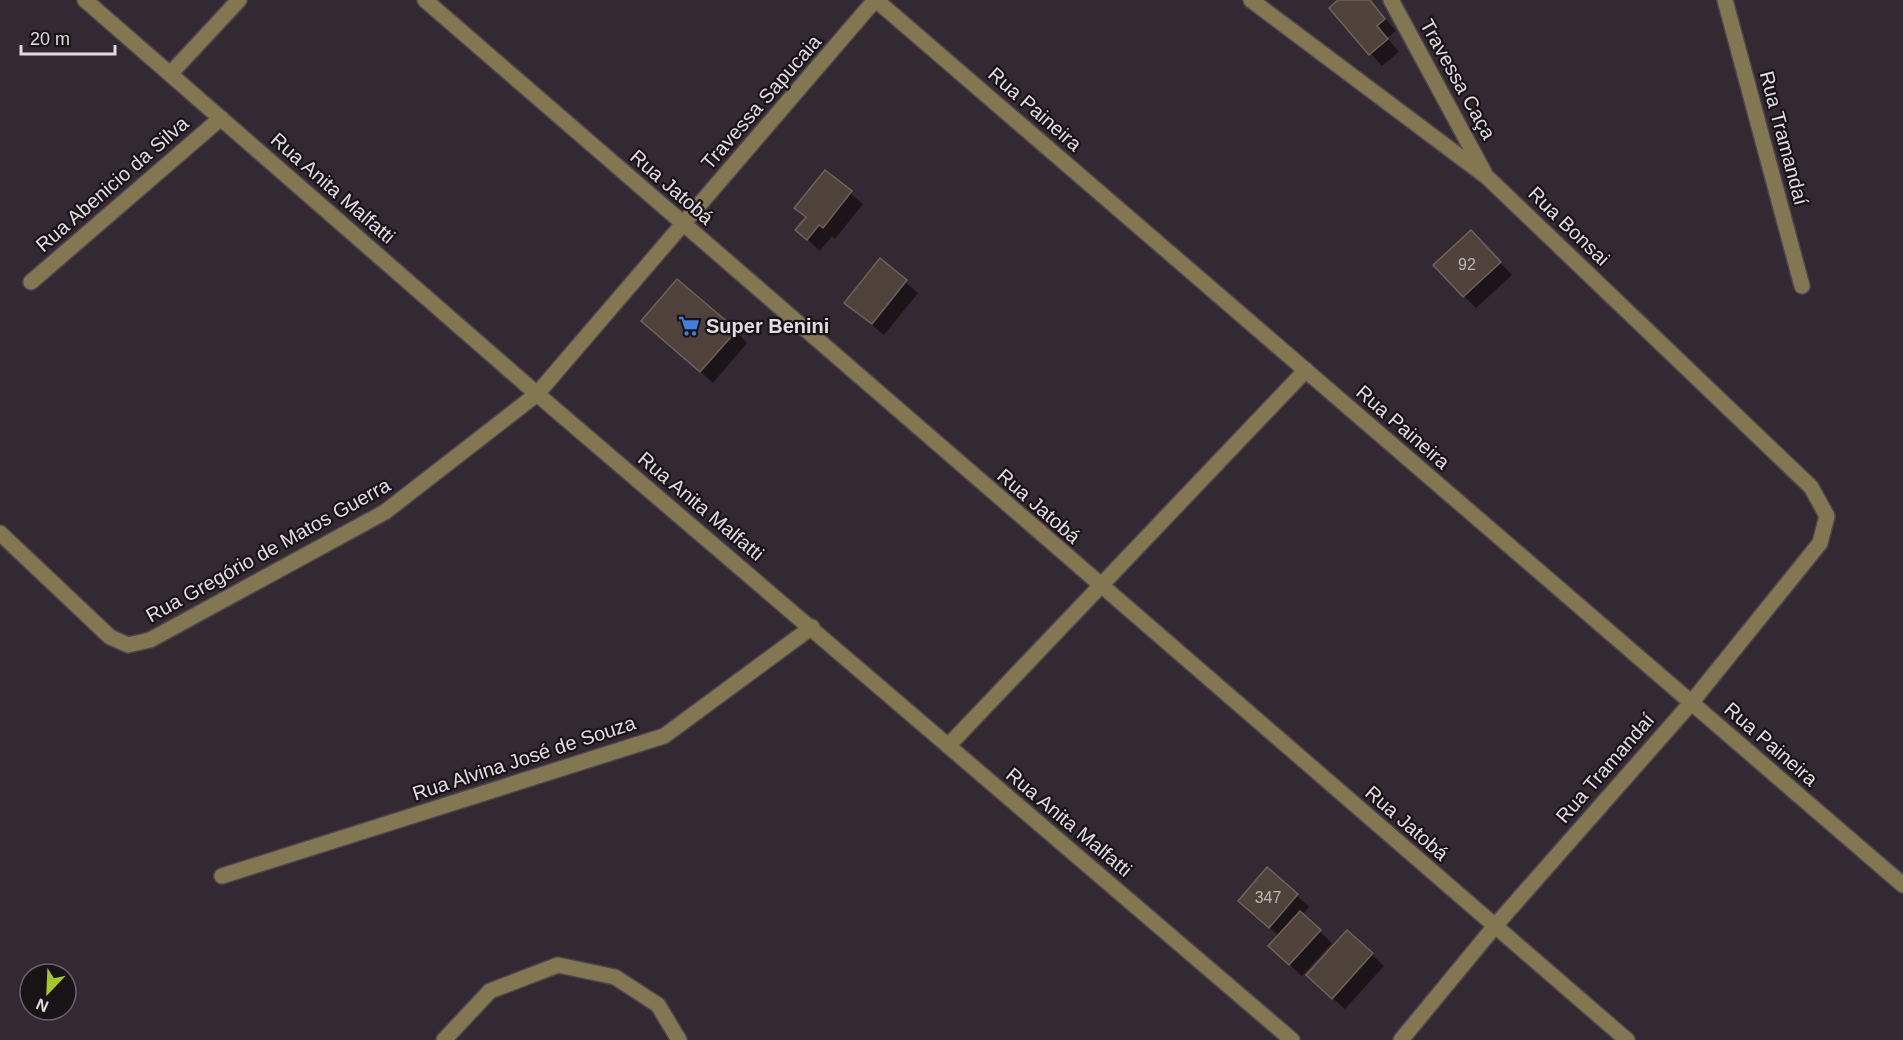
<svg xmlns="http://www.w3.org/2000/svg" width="1903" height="1040" font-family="Helvetica,sans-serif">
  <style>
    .shadow { fill: #0007 }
    .building { fill: #4f423b; stroke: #70625a; stroke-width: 1.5 }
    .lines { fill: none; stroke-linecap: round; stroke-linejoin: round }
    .minor-casing { stroke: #4f454e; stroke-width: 18 }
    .minor { stroke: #837751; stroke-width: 15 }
    .labels { text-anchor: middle; stroke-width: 4.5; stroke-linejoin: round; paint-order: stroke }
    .number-label { font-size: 16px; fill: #bdb5b8 }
    .street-label { font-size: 20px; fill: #e2dbe1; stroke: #181317 }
    .poi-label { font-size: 20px; font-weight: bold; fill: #e2dbe1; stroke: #181317; text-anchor: start }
  </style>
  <rect width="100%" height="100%" fill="#332932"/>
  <path class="shadow" d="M1341 0H1370L1396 31 1387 38 1399 52 1382 66 1331 8Z
    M825 172 863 204 835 239 832 236 820 251 797 230 806 218 796 208Z
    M1483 244 1512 275 1476 308 1464 296Z
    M880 260 918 293 884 335 846 303Z
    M643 321 736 331 747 343 713 383Z
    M1267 869 1309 907 1302 915 1332 943 1302 976 1282 958 1279 936 1251 912Z
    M1347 932 1384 966 1345 1009 1320 987Z"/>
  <path class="building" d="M1338 0H1370L1385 19 1377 26 1388 39 1369 55 1329 8Z
    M825 170 852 191 823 228 819 225 807 240 795 230 806 217 794 208Z
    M1471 230 1501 262 1463 297 1433 265Z
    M880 258 907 280 872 324 844 303Z
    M677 279 737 330 700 372 641 321Z
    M1267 867 1298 894 1269 928 1238 901Z
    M1300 911 1321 930 1289 965 1268 946Z
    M1347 930 1373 953 1332 999 1306 975Z"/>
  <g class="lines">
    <defs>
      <path id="minor" d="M85 0 537 394 1292 1040
        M425 0 1627 1040
        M876 0 1903 885
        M1251 0 1487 177 1811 487 1827 516 1820 543 1691 703 1495 926 1401 1040
        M1391 0 1484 172
        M1725 0 1802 286
        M171 73 239 0
        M31 282 221 118
        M0 533 110 637 128 645 150 640 385 512 537 394 875 0
        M948 746 1306 370
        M222 876 664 736 812 627
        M444 1040 490 991 558 965 615 977 658 1005 679 1040"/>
    </defs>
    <use href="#minor" class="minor-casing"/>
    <use href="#minor" class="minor"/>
  </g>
  <defs>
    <symbol id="supermarket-bare" viewBox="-9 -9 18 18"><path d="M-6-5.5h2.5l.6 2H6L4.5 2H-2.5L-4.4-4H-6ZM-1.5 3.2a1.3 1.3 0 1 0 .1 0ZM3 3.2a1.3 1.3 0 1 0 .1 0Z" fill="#3f7fe0" stroke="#181317" stroke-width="2.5" paint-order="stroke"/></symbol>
  </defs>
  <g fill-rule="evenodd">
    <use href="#supermarket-bare" x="674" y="311" width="30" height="30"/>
  </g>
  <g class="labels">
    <g class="number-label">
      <text x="1467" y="270">92</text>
      <text x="1268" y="903">347</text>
    </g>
    <g class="street-label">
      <text transform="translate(1458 79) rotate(61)" y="7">Travessa Caça</text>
      <text transform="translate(761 102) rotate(-49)" y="7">Travessa Sapucaia</text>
      <text transform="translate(1035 109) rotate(41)" y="7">Rua Paineira</text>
      <text transform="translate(1784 138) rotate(75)" y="7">Rua Tramandaí</text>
      <text transform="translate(112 184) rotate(-41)" y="7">Rua Abenicio da Silva</text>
      <text transform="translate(672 187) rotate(41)" y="7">Rua Jatobá</text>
      <text transform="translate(333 188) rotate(41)" y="7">Rua Anita Malfatti</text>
      <text transform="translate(1569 226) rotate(44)" y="7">Rua Bonsai</text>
      <text transform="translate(1403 427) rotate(41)" y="7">Rua Paineira</text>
      <text transform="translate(701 506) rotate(40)" y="7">Rua Anita Malfatti</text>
      <text transform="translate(1039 506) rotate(41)" y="7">Rua Jatobá</text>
      <text transform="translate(268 550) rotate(-29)" y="7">Rua Gregório de Matos Guerra</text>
      <text transform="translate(1771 744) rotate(41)" y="7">Rua Paineira</text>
      <text transform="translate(524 758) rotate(-18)" y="7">Rua Alvina José de Souza</text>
      <text transform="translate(1605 768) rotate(-49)" y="7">Rua Tramandaí</text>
      <text transform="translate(1069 822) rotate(40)" y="7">Rua Anita Malfatti</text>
      <text transform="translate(1407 823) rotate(41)" y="7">Rua Jatobá</text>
    </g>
    <g class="poi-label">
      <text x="706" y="333">Super Benini</text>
    </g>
  </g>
  <g transform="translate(48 992) rotate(203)"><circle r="28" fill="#181317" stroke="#696368" stroke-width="1.5"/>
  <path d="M0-4.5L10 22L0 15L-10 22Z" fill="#a4c825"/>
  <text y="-9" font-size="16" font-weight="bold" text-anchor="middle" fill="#e2dbe1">N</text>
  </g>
  <path d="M21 45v9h94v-9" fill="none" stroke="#e2dbe1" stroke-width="3"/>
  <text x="30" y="45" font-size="18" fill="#e2dbe1" stroke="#181317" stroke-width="4.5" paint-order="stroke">20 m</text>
</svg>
